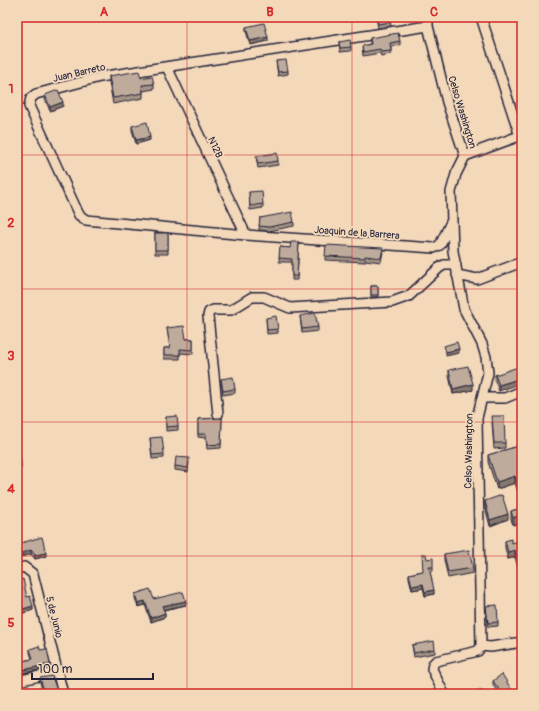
<svg xmlns="http://www.w3.org/2000/svg" width="539" height="711" font-family="Pangolin,sans-serif">
  <style>
    .lines { fill: none; stroke-linecap: round; stroke-linejoin: round }
    .minor-casing { stroke: #22223b; stroke-width: 12 }
    .minor { stroke: #f3d8ba; stroke-width: 9 }
    .wall { fill: #a49385; stroke: #22223b }
    .shaded-wall { fill: #86786c; stroke: #22223b }
    .building { fill: #bfab9b; stroke: #22223b }
    .grid { fill: none; stroke: #d62828; stroke-width: 1; stroke-opacity: 0.55 }
    .labels { text-anchor: middle; stroke-width: 4; stroke-linejoin: round; paint-order: stroke }
    .street-label { font-size: 10px; fill: #22223b; stroke: #f3d8ba }
    .neatline { fill: none; stroke: #d62828; stroke-width: 1.5 }
    .grid-label { font-size: 13px; text-anchor: middle; font-weight: bold; fill: #d62828 }
  </style>
  <rect width="100%" height="100%" fill="#f3d8ba"/>
  <filter id="ink" filterUnits="userSpaceOnUse"><feTurbulence type="fractalNoise" baseFrequency=".025" numOctaves="2"/><feDisplacementMap in="SourceGraphic" scale="8" xChannelSelector="R" yChannelSelector="G"/><feConvolveMatrix kernelMatrix="1 2 1 2 8 2 1 2 1" color-interpolation-filters="sRGB"/></filter>
  <g filter="url(#ink)">
    <g class="lines">
      <defs>
        <path id="minor" d="M428 17V26L447 102 465 156 456 174 451 192 453 251 464 309 482 344 486 357 488 373 477 418 481 646 478 651 436 661 433 664 432 669 444 694
          M481 17 520 136
          M428 26 100 77 36 94 31 98 29 106 79 215 86 220 246 235 434 248 440 245 451 222
          M167 67 246 235
          M465 156 522 135
          M457 275 477 279 522 262
          M483 398H505L522 391
          M218 414 208 316 209 312 213 310H231L252 297H264L290 308 392 302 409 296 439 268 444 265H456
          M17 569 24 567 33 574 63 694
          M481 646 491 647 522 642
          M17 681 58 672"/>
      </defs>
      <use href="#minor" class="minor-casing"/>
      <use href="#minor" class="minor"/>
    </g>
    <path class="wall" d="M376 17H398V18L390 20 391 26 378 28Z
      M246 27 268 41 250 45 246 31Z
      M370 38 400 41V45L391 47V54L381 56 380 53 363 56 362 46 370 44Z
      M339 42 351 47V51L340 52Z
      M276 61 288 71V74L278 76Z
      M109 76 154 84V89L143 91V98L113 104 109 82Z
      M45 95 63 106 50 111 45 99Z
      M132 126 150 140 136 144 132 130Z
      M256 156 278 161V165L258 168Z
      M249 192 263 204V208L250 210Z
      M260 218 294 222V226L269 231 259 230Z
      M155 233H168V254H155Z
      M299 242 297 280H292V262H279L280 247 290 248Z
      M383 252 381 262 365 260V262L325 260V256Z
      M371 286H378V297H371Z
      M300 316 318 327V331L302 333Z
      M266 318 278 329V333L267 334Z
      M167 328 186 339H193V354L180 353V359H164V348H170Z
      M449 370 473 390 453 394 449 376Z
      M522 370 499 391 495 381V375Z
      M221 379 235 389V393L223 395Z
      M166 417 178 426V430L166 431Z
      M222 418 221 448 207 449 206 438 198 437V419Z
      M492 422 505 443V448L494 449Z
      M150 438 164 454V458L152 459Z
      M522 445V504L515 483 497 489 488 462V455Z
      M17 457 21 464V468L17 469Z
      M189 462 188 472 175 470V466Z
      M485 501 508 519 490 526 485 507Z
      M522 508V522L513 525 511 519V511Z
      M17 533 21 543 46 556 35 559 31 554 17 558Z
      M505 541 512 543H522V583L515 557 508 559 505 548Z
      M444 554 473 568V573L448 578 444 560Z
      M427 559 433 567V571H430L434 594 425 596 423 588 412 590 409 578V574L423 571Z
      M17 581 27 597 33 610 20 614 17 604Z
      M135 594 154 599 186 605 164 610 165 617 151 622 145 605 138 607 135 598Z
      M486 606 498 622V626L488 627Z
      M412 645 435 649V653L414 657Z
      M30 649 40 650 50 668 19 674 17 666V662L32 659 30 652Z
      M40 678 58 694H43L40 682Z
      M493 681 514 694 498 693 493 685Z"/>
    <path class="shaded-wall" d="M268 37V41L250 45V41Z
      M63 102V106L50 111V107Z
      M150 137V140L136 144V140Z
      M459 349V353L446 356V352Z
      M522 378V383L499 391V385Z
      M473 384V390L453 394V389Z
      M515 476V483L497 489V482Z
      M508 514V519L490 526V520Z
      M522 514V522L513 525V518Z
      M31 550V554L17 558V555Z
      M515 550V557L508 559V552Z
      M46 553V556L35 559V555Z
      M423 584V588L412 590V586Z
      M434 590V594L425 596V592Z
      M145 601V605L138 607V603Z
      M186 601V605L162 610V606Z
      M33 606V610L20 614V610Z
      M165 613V617L151 622V618Z
      M50 664V668L19 674V671Z"/>
    <path class="building" d="M377 17H390L391 22 378 24Z
      M264 23 268 37 250 41 246 27Z
      M398 33 400 41 390 43 391 51 381 52 380 49 363 52 362 46 371 44 370 38Z
      M350 40 351 47 340 48 339 42Z
      M286 60 288 71 278 72 276 61Z
      M139 71 141 78 152 76 154 84 142 85 143 93 113 98 109 76Z
      M58 90 63 102 50 107 45 95Z
      M147 122 150 137 136 140 132 126Z
      M277 153 278 161 258 164 256 156Z
      M262 191 263 204 250 206 249 192Z
      M292 212 294 222 269 227 259 226 260 218Z
      M155 233H168V250H155Z
      M291 242H299L297 276H292V259L279 258 280 247 290 248Z
      M326 245 383 248 381 258 365 256V258L325 256Z
      M371 286H378V295H371Z
      M315 313 318 327 302 329 300 316Z
      M276 316 278 329 267 330 266 318Z
      M184 326 186 339H193V350L180 349V355H164V348H170L167 328Z
      M457 342 459 349 446 352 444 346Z
      M468 366 473 384 453 389 449 370Z
      M521 366 522 370V378L499 385 495 375Z
      M233 377 235 389 223 391 221 379Z
      M177 416 178 426 166 427V417Z
      M492 416H504L505 443H494Z
      M222 418 221 444 207 445 206 434H198V419Z
      M162 437 164 454 152 455 150 438Z
      M522 445V497L515 476 497 482 488 455Z
      M20 456 21 464 17 465V457Z
      M176 457 189 458 188 468 175 466Z
      M502 495 508 514 490 520 485 501Z
      M522 508V514L513 518 511 511Z
      M17 533H18L21 543 42 537 46 553 35 555 31 550 17 555Z
      M511 539 512 543 521 540 522 543V576L515 550 508 552 505 541Z
      M469 550 473 568 448 572 444 554Z
      M422 554H426L427 559 433 558V567H429L434 590 425 592 423 584 412 586 409 574 423 571Z
      M23 579 27 597 30 596 33 606 20 610 17 601V581Z
      M150 589 154 599 183 592 186 601 162 606 165 613 151 618 145 601 138 603 135 594Z
      M497 605 498 622 488 623 486 606Z
      M434 641 435 649 414 653 412 645Z
      M39 646 40 650 47 649 50 664 19 671 17 662 33 659 30 649Z
      M502 674 514 694H496L500 691 493 681Z
      M52 676 58 694H45L40 678Z
      M480 689 484 694H474Z"/>
  </g>
  <path class="grid" d="M187 17V694M352 17V694M17 155H522M17 289H522M17 422H522M17 556H522"/>
  <g class="labels">
    <g class="street-label">
      <text transform="translate(79 72) rotate(-13)" y="4">Juan Barreto</text>
      <text transform="translate(463 112) rotate(73)" y="4">Celso Washington</text>
      <text transform="translate(216 147) rotate(65)" y="4">N12B</text>
      <text transform="translate(357 232) rotate(4)" y="4">Joaquin de la Barrera</text>
      <text transform="translate(468 451) rotate(-89)" y="4">Celso Washington</text>
      <text transform="translate(55 617) rotate(76)" y="4">5 de Junio</text>
    </g>
  </g>
  <rect width="539" height="711" fill="none" stroke="#f3d8ba" stroke-width="44"/>
  <path d="M32 673v6h121v-6" fill="none" stroke="#22223b" stroke-width="2"/>
  <text x="38" y="673" font-size="12" fill="#22223b" stroke="#f3d8ba" stroke-width="3" paint-order="stroke">100 m</text>
  <rect x="22" y="22" width="495" height="667" class="neatline"/>
  <g class="grid-label">
    <text x="104" y="16">A</text>
    <text x="270" y="16">B</text>
    <text x="434" y="16">C</text>
    <text x="11" y="93">1</text>
    <text x="11" y="227">2</text>
    <text x="11" y="360">3</text>
    <text x="11" y="493">4</text>
    <text x="11" y="627">5</text>
  </g>
</svg>
